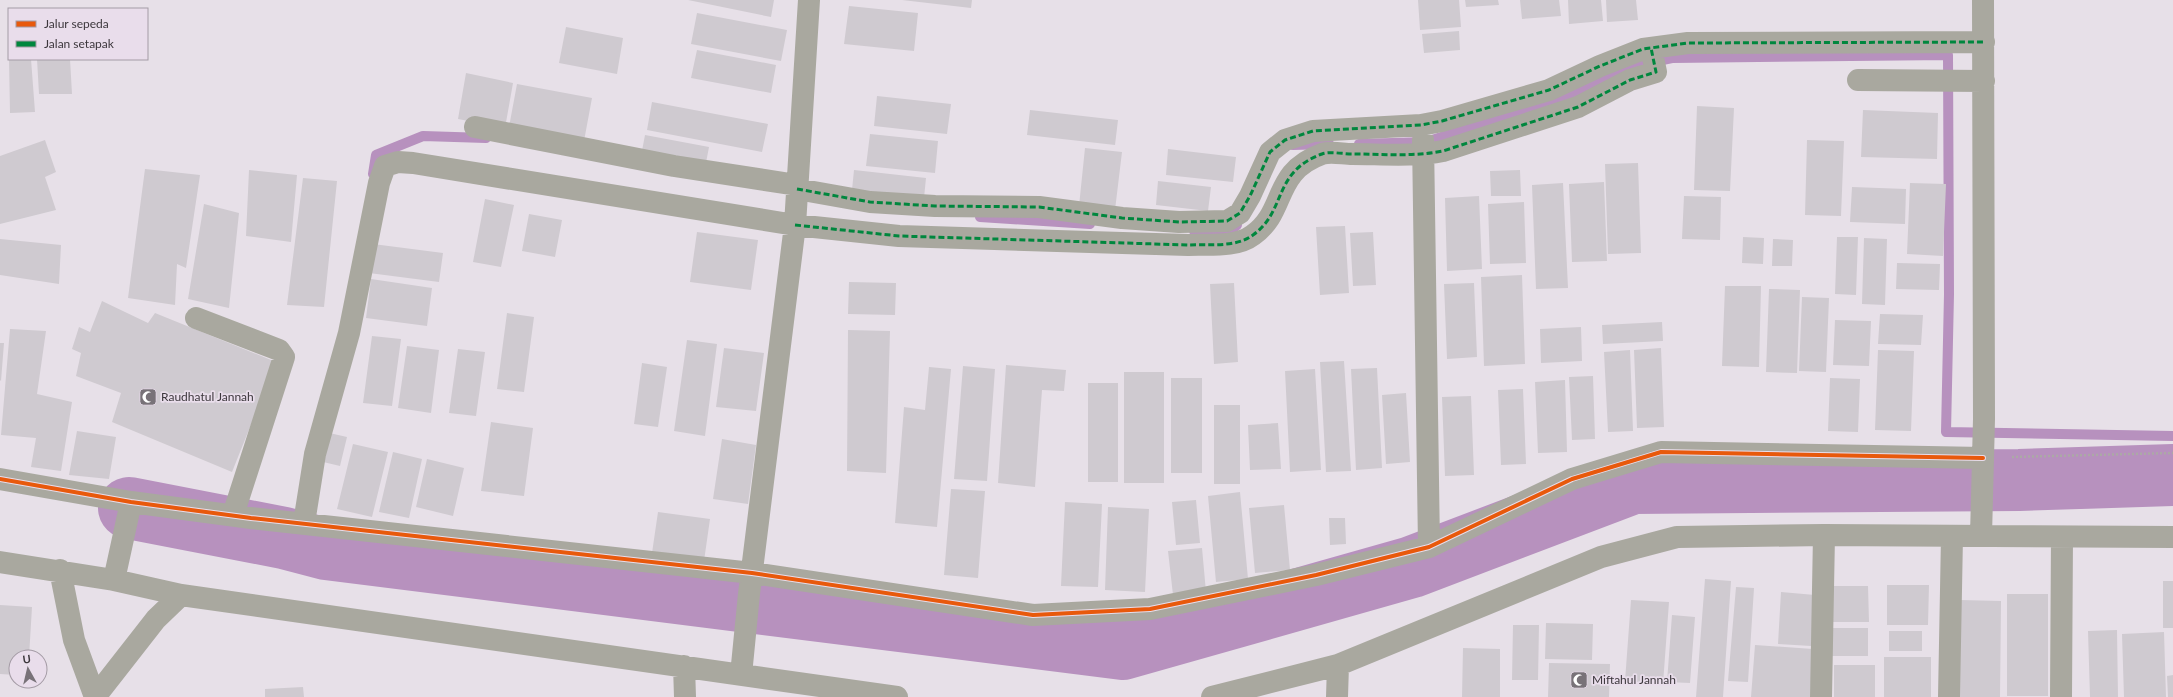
<svg xmlns="http://www.w3.org/2000/svg" width="2173" height="697" font-family="Lato,sans-serif">
  <style>
    .lines { fill: none; stroke-linecap: round; stroke-linejoin: round }
    .stream { stroke: #b791be; stroke-width: 10 }
    .river { stroke: #b791be; stroke-width: 62 }
    .building { fill: #cfcad0 }
    .path { stroke: #aca9a6; stroke-width: 2.5; stroke-dasharray: 2 2; stroke-linecap: butt }
    .minor { stroke: #a9a89f; stroke-width: 22 }
    .quiet { stroke: #00873e; stroke-width: 3; stroke-dasharray: 6 3; stroke-linecap: butt }
    .cycleway-casing { stroke: #e9ddeb; stroke-width: 6 }
    .cycleway { stroke: #e8590c; stroke-width: 4 }
    .labels { text-anchor: middle; stroke-width: 3.5; stroke-linejoin: round; paint-order: stroke }
    .poi-label { font-size: 12px; fill: #3c373c; stroke: #e9ddeb; text-anchor: start }
  </style>
  <rect width="100%" height="100%" fill="#e7e0e8"/>
  <g class="lines">
    <path class="stream" d="M1359 144 1426 142 1577 93 1634 66 1672 58 1948 55 1949 294 1946 432 2173 436
      M1293 145 1329 144
      M373 174 376 155 423 136 486 138
      M980 217 1090 224
      M1194 231C1208 233 1226 237 1237 225"/>
    <path class="river" d="M129 508 284 538 326 549 1123 649 1412 567 1633 483 2019 480 2173 475"/>
  </g>
  <path class="building" d="M688 0H774L771 17Z
    M902 0H972L971 8Z
    M1418 0H1459L1461 27 1420 30Z
    M1465 0H1498L1499 5 1466 7Z
    M1520 0H1559L1561 16 1522 19Z
    M1568 0H1601L1603 21 1569 24Z
    M1606 0H1636L1638 20 1607 22Z
    M849 6 918 13 914 51 844 44Z
    M697 13 787 30 781 61 691 44Z
    M566 27 623 38 617 74 559 63Z
    M1459 31 1460 50 1424 53 1422 34Z
    M697 50 776 65 771 93 691 78Z
    M9 59H31L35 112 10 113Z
    M37 59H70L72 94H39Z
    M466 73 513 83 505 128 458 119Z
    M517 84 592 98 584 141 509 127Z
    M877 96 951 104 947 134 874 126Z
    M652 102 768 124 762 152 647 130Z
    M1697 106 1734 108 1730 191 1694 190Z
    M1030 110 1118 120 1115 145 1027 135Z
    M1863 110 1938 113 1937 159 1861 157Z
    M870 134 938 141 935 173 866 166Z
    M645 135 709 147 705 168 641 156Z
    M45 140 56 172 45 177 56 210 0 224V156Z
    M1807 140 1844 141 1841 216 1805 215Z
    M1085 148 1122 152 1115 210 1079 206Z
    M1168 149 1236 157 1233 182 1166 175Z
    M1638 163 1641 253 1608 254 1605 164Z
    M145 169 200 175 186 268 177 264 175 305 128 298Z
    M249 170 297 175 291 242 246 236Z
    M854 170 926 178 924 198 852 190Z
    M1520 170 1521 196H1491L1490 171Z
    M303 178 337 181 324 307 287 305Z
    M1158 181 1211 187 1208 211 1156 205Z
    M1604 182 1607 261 1572 262 1569 184Z
    M1563 183 1568 288 1536 289 1532 185Z
    M1910 183 1946 184 1943 256 1907 254Z
    M1852 187 1906 189 1905 224 1850 222Z
    M1479 196 1482 269 1447 271 1445 198Z
    M1684 196 1721 197 1720 240 1682 239Z
    M485 199 514 205 501 267 473 262Z
    M1524 202 1526 263 1490 264 1488 204Z
    M204 204 239 213 229 308 188 299Z
    M529 214 562 220 555 257 522 251Z
    M1345 226 1349 293 1320 295 1316 227Z
    M697 232 758 240 751 290 690 282Z
    M1373 232 1376 285 1353 286 1350 233Z
    M1743 237 1764 238 1763 264 1742 263Z
    M1837 237H1858L1856 295 1835 294Z
    M1864 238 1887 239 1885 305 1862 304Z
    M0 239 61 245 59 284 0 275Z
    M1773 239 1793 240 1792 266H1772Z
    M373 244 443 253 439 282 369 273Z
    M1897 263 1940 264 1939 290 1896 289Z
    M1522 275 1525 364 1484 366 1481 277Z
    M371 279 432 288 427 326 366 318Z
    M849 282 896 283 895 315 848 314Z
    M1234 283 1238 362 1214 364 1210 284Z
    M1474 283 1477 357 1447 359 1444 284Z
    M1725 286H1761L1759 367 1722 366Z
    M1769 289 1800 290 1797 373 1766 372Z
    M1802 297 1829 298 1826 372 1799 371Z
    M102 301 148 323 155 313 276 362 232 472 112 422 121 393 76 376 81 353 72 349 79 327 90 332Z
    M507 313 534 317 524 392 497 389Z
    M1880 314 1923 315 1921 345 1878 344Z
    M1835 320 1871 321 1869 366 1833 365Z
    M1662 322 1663 341 1603 344 1602 325Z
    M1581 327 1582 361 1541 363 1540 329Z
    M10 329 46 331 37 394 72 402 61 471 31 467 36 438 1 435Z
    M848 330 890 331 886 473 847 471Z
    M372 336 401 339 392 406 363 403Z
    M687 340 717 344 705 436 674 431Z
    M0 343H4L1 381 0 380Z
    M407 346 439 350 431 413 398 408Z
    M724 348 764 353 756 411 716 407Z
    M1661 348 1664 427 1637 428 1634 350Z
    M458 349 485 352 476 416 449 413Z
    M1630 350 1633 431 1608 432 1604 352Z
    M1878 350 1914 351 1911 431 1875 430Z
    M1344 361 1351 471 1326 472 1320 362Z
    M642 363 667 367 658 427 634 424Z
    M1006 365 1066 370 1064 391 1042 390 1035 487 998 483Z
    M963 366 995 369 987 481 954 479Z
    M929 367 951 369 937 527 895 523 904 407 925 410Z
    M1377 368 1382 468 1356 470 1351 369Z
    M1315 369 1321 470 1290 472 1285 371Z
    M1124 372H1164V483H1124Z
    M1593 376 1595 439 1572 440 1569 377Z
    M1171 378H1202V473H1171Z
    M1830 378 1860 379 1858 432 1828 431Z
    M1565 380 1567 452 1538 453 1535 382Z
    M1088 383H1118V482H1088Z
    M1523 389 1526 464 1501 465 1498 390Z
    M1406 393 1410 462 1386 464 1382 395Z
    M1471 396 1474 475 1445 476 1442 397Z
    M1214 405H1240V484H1214Z
    M491 422 533 428 524 496 481 491Z
    M1278 423 1281 469 1250 470 1248 425Z
    M77 431 116 437 109 479 69 475Z
    M325 432 347 437 340 466 319 461Z
    M722 439 756 445 748 504 713 499Z
    M353 444 388 452 372 517 337 509Z
    M393 452 422 459 409 518 379 512Z
    M427 459 464 468 453 516 416 507Z
    M951 489 985 491 978 578 944 575Z
    M1240 492 1248 579 1216 582 1208 496Z
    M1196 500 1200 543 1176 545 1172 502Z
    M1065 502 1102 504 1098 587 1061 586Z
    M1284 505 1290 570 1255 573 1249 508Z
    M1108 507 1149 509 1145 592 1105 590Z
    M658 512 710 519 704 561 652 553Z
    M1329 518H1345L1346 544 1330 545Z
    M1202 548 1206 592 1173 595 1168 551Z
    M1705 579 1731 581 1723 697H1696Z
    M2163 581H2173V628H2163Z
    M1887 585H1929L1928 625H1887Z
    M1831 586H1868L1869 622H1831Z
    M1736 587 1754 588 1748 682 1728 681Z
    M1781 592 1815 595 1811 646 1778 644Z
    M2007 594H2048V696H2007Z
    M1631 600 1669 602 1663 684 1625 681Z
    M1960 600 2001 601 2000 697H1960Z
    M0 605 32 607 29 657H16V675L0 674Z
    M1672 615 1695 617 1690 683 1667 682Z
    M1546 623 1593 624 1592 660 1545 659Z
    M1513 625H1539L1538 680H1512Z
    M1831 628H1868V656H1831Z
    M2117 630 2118 697H2090L2088 631Z
    M1889 631H1922V651H1889Z
    M2164 632 2166 697H2124L2122 634Z
    M1755 645 1813 649 1810 697H1751Z
    M1463 648 1500 649V697H1462Z
    M1884 657H1931V697H1884Z
    M1549 663 1610 664 1609 697H1548Z
    M1834 665H1875V697H1834Z
    M2173 675V697H2168L2167 676Z
    M303 687 304 697H265V689Z"/>
  <g class="lines">
    <path class="path" d="M2012 457 2173 453"/>
    <path class="minor" d="M1858 80 1984 81
      M475 127 674 166 797 185
      M1423 140 1429 547
      M797 189 870 202 935 206 1039 207 1122 218 1179 222 1227 221 1240 213 1250 196 1270 152 1285 140 1313 131 1421 125 1442 121 1549 90 1600 66 1643 49 1688 43 1984 42
      M196 318 279 350 284 357 233 515
      M0 479 131 502 251 518 752 573 1033 615 1150 609 1316 575 1429 547 1572 479 1661 452 1983 458
      M304 523 315 454 349 333 379 183 385 166 398 162 413 163 795 225 899 236 1188 245C1208 244 1236 248 1253 235 1287 211 1272 172 1322 154 1330 151 1343 154 1352 154 1382 154 1413 157 1443 151L1578 107 1630 80 1656 72 1651 48
      M1981 536 1984 419 1983 0
      M0 562 114 580 181 595 897 697
      M60 570 74 640 95 697
      M114 580 131 502
      M684 666 685 697
      M741 675 749 594 795 225 809 0
      M95 697 156 619 181 595
      M1212 697 1338 665 1601 557 1677 537 1824 535 2173 537
      M1337 697 1338 665
      M1821 697 1824 535
      M1949 697 1952 536
      M2061 697 2062 537"/>
    <path class="quiet" d="M797 189 870 202 935 206 1039 207 1122 218 1179 222 1227 221 1240 213 1250 196 1270 152 1285 140 1313 131 1421 125 1442 121 1549 90 1600 66 1643 49 1688 43 1984 42
      M795 225 899 236 1188 245C1208 244 1236 248 1253 235 1287 211 1272 172 1322 154 1330 151 1343 154 1352 154 1382 154 1413 157 1443 151L1578 107 1630 80 1656 72 1651 48"/>
    <defs>
      <path id="cycleway" d="M0 479 131 502 251 518 752 573 1033 615 1150 609 1316 575 1429 547 1572 479 1661 452 1983 458"/>
    </defs>
    <use href="#cycleway" class="cycleway-casing"/>
    <use href="#cycleway" class="cycleway"/>
  </g>
  <defs>
    <symbol id="mosque-square" viewBox="-11 -11 22 22"><rect x="-9" y="-9" width="18" height="18" rx="4" fill="#787278" stroke="#e9ddeb"/><path d="M3.5-4.9A6 6 0 1 0 3.5 4.9A5 5 0 1 1 3.5-4.9Z" fill="#fff"/></symbol>
  </defs>
  <g fill-rule="evenodd">
    <use href="#mosque-square" x="138" y="387" width="20" height="20"/>
    <use href="#mosque-square" x="1569" y="670" width="20" height="20"/>
  </g>
  <g class="labels">
    <g class="poi-label">
      <text x="161" y="401">Raudhatul Jannah</text>
      <text x="1592" y="684">Miftahul Jannah</text>
    </g>
  </g>
  <rect x="8" y="8" width="140" height="52" fill="#e9ddeb" stroke="#a49ba5"/>
  <rect x="16" y="21" width="20" height="6" fill="#e8590c" stroke="#a49ba5"/>
  <text x="44" y="28" font-size="12" fill="#3c373c">Jalur sepeda</text>
  <rect x="16" y="41" width="20" height="6" fill="#00873e" stroke="#a49ba5"/>
  <text x="44" y="48" font-size="12" fill="#3c373c">Jalan setapak</text>
  <g transform="translate(28 669) rotate(352)"><circle r="19" fill="#e9ddeb" stroke="#a49ba5"/>
  <path d="M0-3L7 15L0 10L-7 15Z" fill="#787278"/>
  <text y="-6" font-size="11" font-weight="bold" text-anchor="middle" fill="#3c373c">U</text>
  </g>
</svg>
